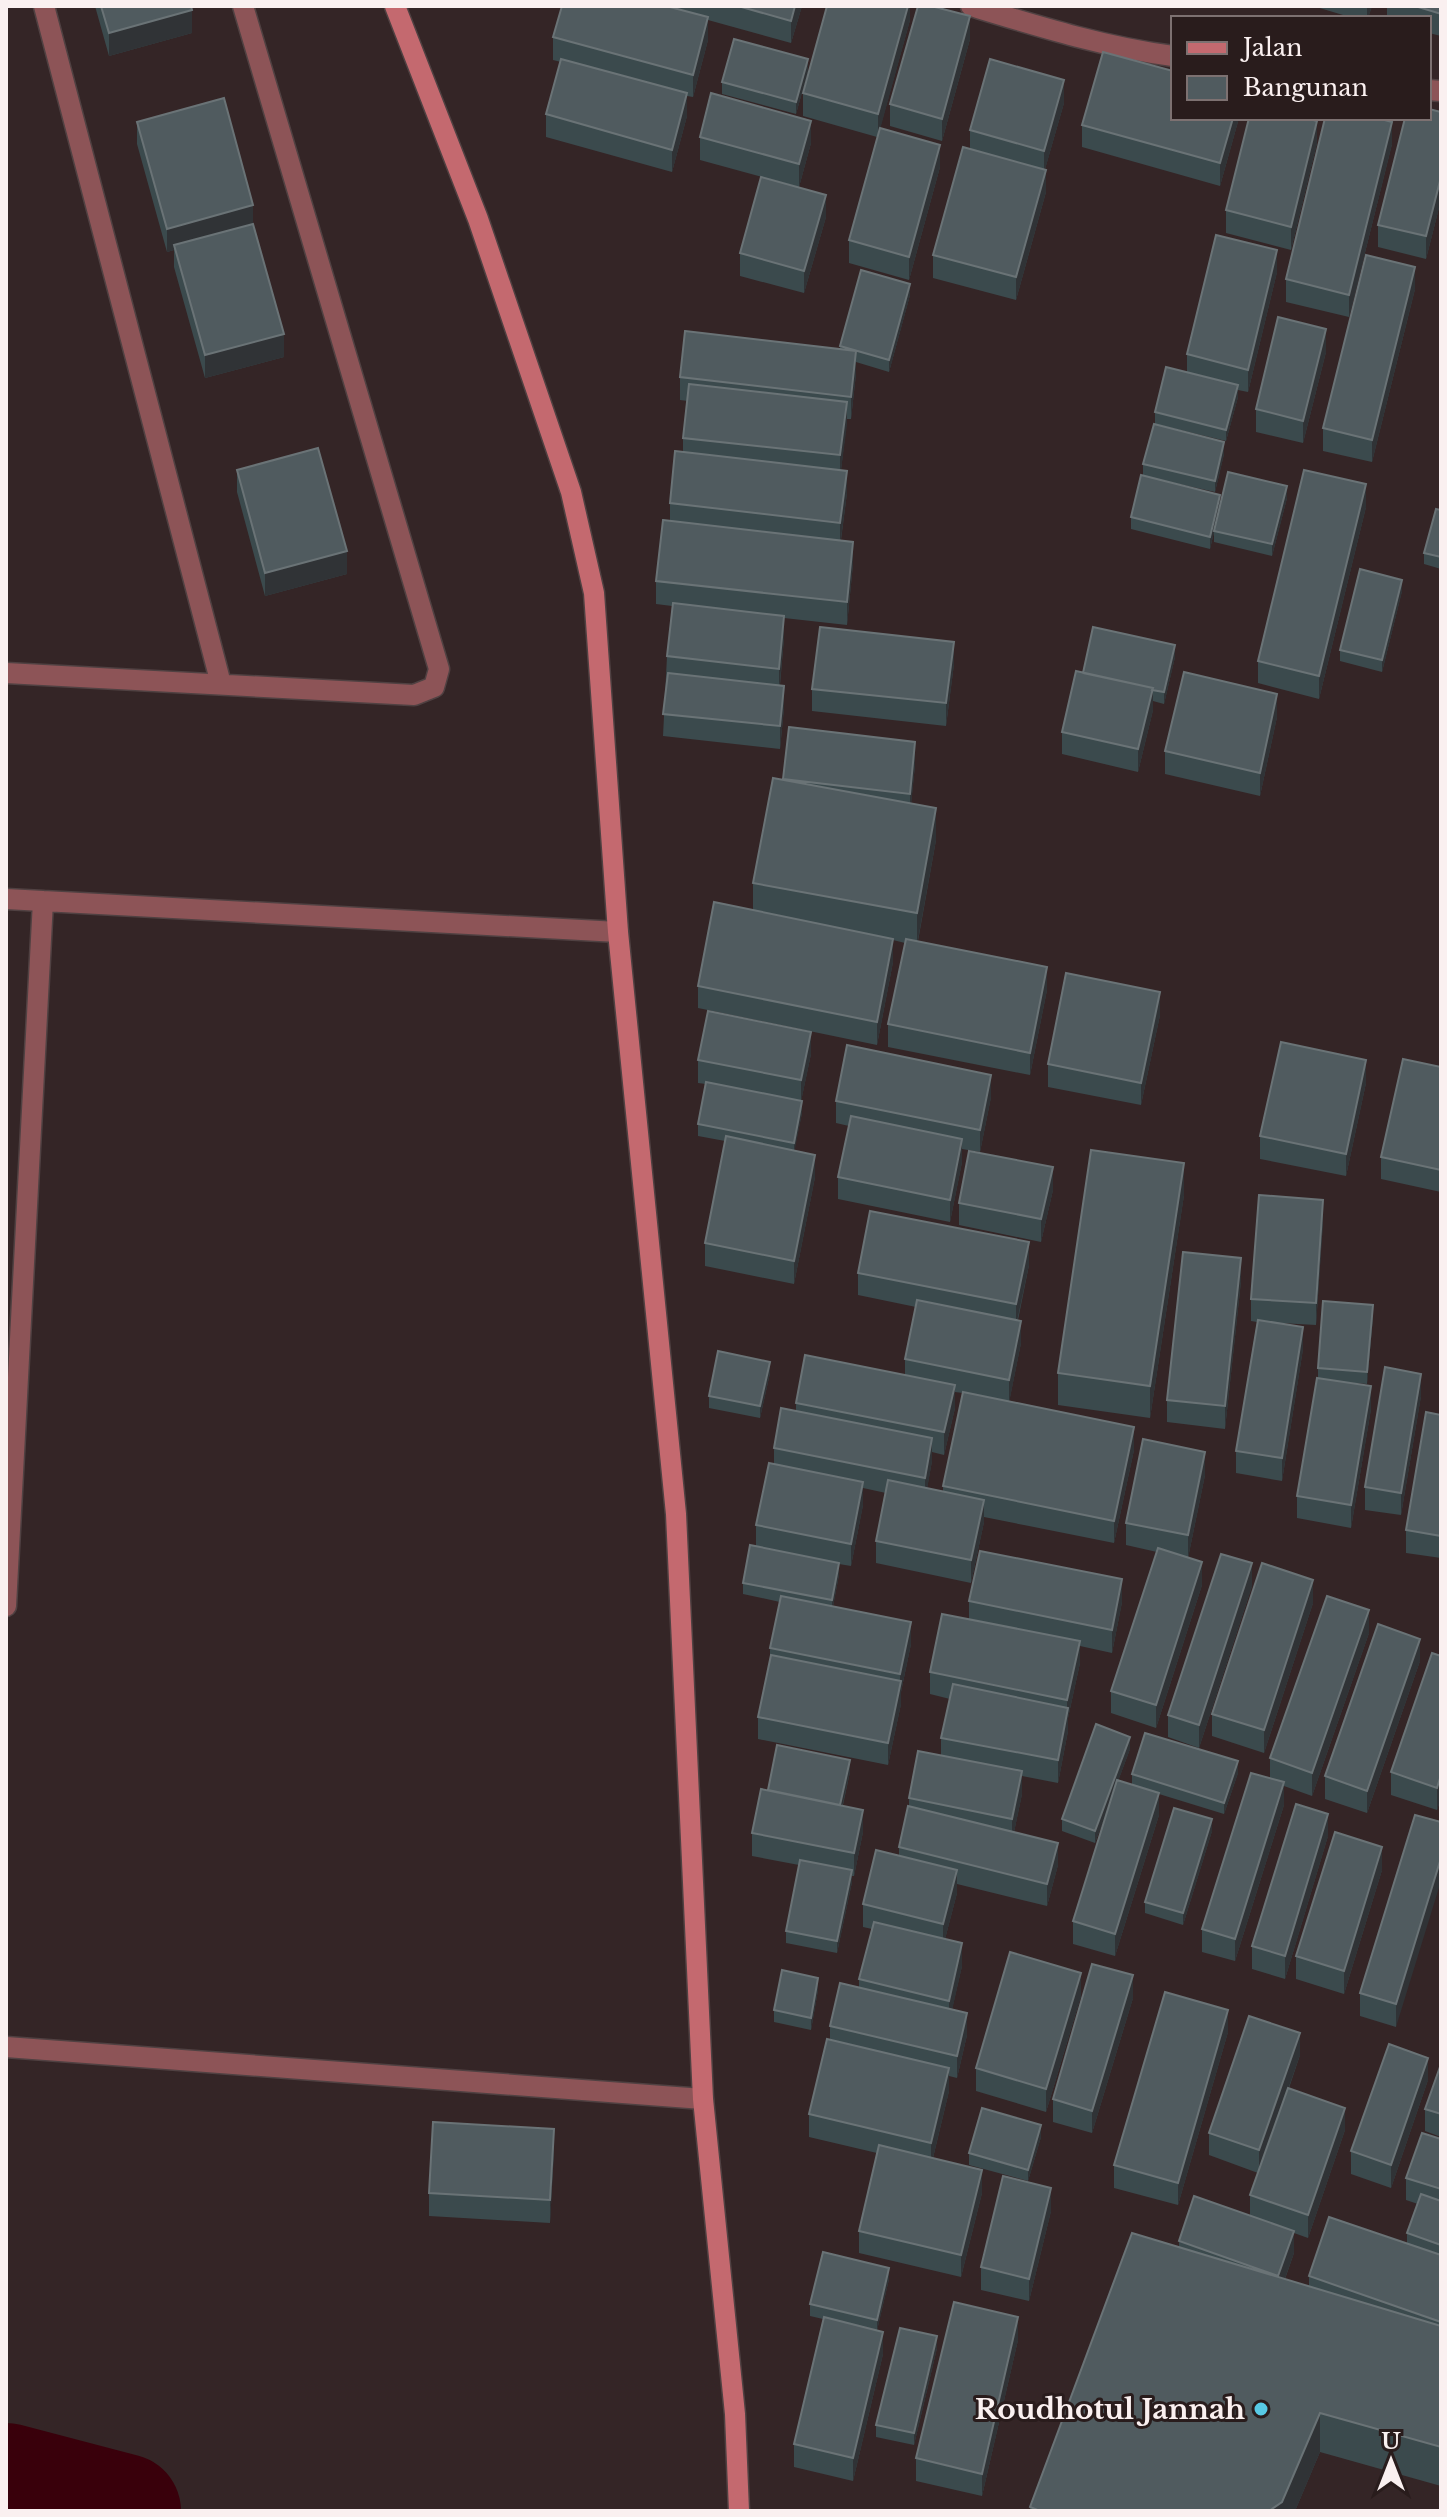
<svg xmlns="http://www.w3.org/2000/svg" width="1447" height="2517" font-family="'Libre Baskerville',serif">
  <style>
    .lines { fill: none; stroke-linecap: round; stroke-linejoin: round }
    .river { stroke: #39000b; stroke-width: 114 }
    .minor-casing { stroke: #504142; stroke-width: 23 }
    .secondary-casing { stroke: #504142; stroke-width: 23 }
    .minor { stroke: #8d5457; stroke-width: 20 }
    .secondary { stroke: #c4696f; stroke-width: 20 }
    .wall { fill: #3b4a4d; fill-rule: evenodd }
    .shaded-wall { fill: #303336 }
    .building { fill: #505b5f; stroke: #6a7376; stroke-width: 2 }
    .poi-dot { fill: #58c9e4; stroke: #291c1c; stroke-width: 3 }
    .labels { text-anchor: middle; stroke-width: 6; stroke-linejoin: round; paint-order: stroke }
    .poi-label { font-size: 28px; font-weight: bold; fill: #faf0f0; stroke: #291c1c; text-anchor: end }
  </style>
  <rect width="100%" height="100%" fill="#342526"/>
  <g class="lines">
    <path class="river" d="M6 2480 124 2511"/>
    <defs>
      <path id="minor" d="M44 6 221 684
        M971 6C1037 26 1104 47 1173 56
        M1429 90 1441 91
        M6 673 414 695 434 687 439 669 243 6
        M6 899 618 932
        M6 1606 43 901
        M6 2047 703 2099"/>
      <path id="secondary" d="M395 6 478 219 571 492 594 593 618 932 676 1514 703 2099 735 2414 739 2511"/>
    </defs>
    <use href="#minor" class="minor-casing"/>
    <use href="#secondary" class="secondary-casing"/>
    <use href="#minor" class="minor"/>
    <use href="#secondary" class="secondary"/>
  </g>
  <path class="wall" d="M95 6H191L192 33 109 56Z
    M562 6H802L791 43 708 20V40L693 97 687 96V116L672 172 546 137V114L561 62 553 60V37Z
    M910 6V20L880 128 940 167 909 280 849 263V240L877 137 803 116V93Z
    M1313 6H1372L1368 18H1353Z
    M1387 6H1441V36L1429 33V18H1387Z
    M970 39 942 141 890 126V104Z
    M808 71 796 114 722 94V82Z
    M1064 103 1045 169 1046 192 1016 300 933 278V255L970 149V130Z
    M1441 112V200L1426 259 1378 247V225Z
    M1239 118 1220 186 1082 147V125Z
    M137 122 253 224 284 357 205 378 174 267V250L167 252 137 144Z
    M700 137 811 143 799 187 700 160Z
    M1317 143 1291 250 1226 233V210Z
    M1392 144 1349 317 1286 302V279Z
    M826 217 804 293 740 276V253Z
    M1441 260V293L1439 292V270Z
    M1277 272 1248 392 1238 390V397L1226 441 1155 424V412L1187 372V354Z
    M1415 289 1372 462 1323 451V428Z
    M910 295 889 372 856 362V374L851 419H847L841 470 847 493 841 540 853 564 847 625 784 618V638L780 685 784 708 780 749 663 736 667 656 672 606 656 604V581L670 521V503L683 452V438L688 401 680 400V377L840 349V346Z
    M1326 352 1303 443 1256 432V409Z
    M1224 454 1215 492 1143 476V464Z
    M237 470 347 574 265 596 237 492Z
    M1287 498 1272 556 1214 542V532L1210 549 1131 529V517Z
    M1366 507 1319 699 1258 683V661Z
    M1441 510V569L1424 564V553Z
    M1402 591 1382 672 1340 661V650Z
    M1175 657 1164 704 1153 701V710L1138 772 1062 754V732L1083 673Z
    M954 664 946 726 812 711V689Z
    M1277 717 1260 796 1165 774V751Z
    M915 765 911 803 936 840 918 941 1047 990 1030 1075 888 1047V1024L905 943 893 940V962L877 1045 698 1008V986L753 910V883L783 780Z
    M1160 1015 1141 1105 1048 1087V1064Z
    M811 1054 801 1101 802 1113 794 1150 815 1177 794 1284 705 1266V1243L725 1141 698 1136V1124L706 1084 698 1083V1060Z
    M1441 1067V1192L1381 1179V1157Z
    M1366 1083 1346 1176 1260 1159V1136Z
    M991 1097 980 1152 962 1149V1162L950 1222 838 1199V1177L849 1126 836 1123V1101Z
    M1053 1190 1041 1242 959 1225V1203Z
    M1184 1195 1150 1418 1058 1405V1373Z
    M1323 1222 1316 1325 1280 1323 1303 1349 1282 1481 1236 1473V1451L1257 1322 1251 1321V1299Z
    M1029 1265 1018 1320 1021 1343 1009 1402 1134 1450 1114 1543 984 1517V1522L971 1583 876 1563V1541L886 1493 863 1488V1505L851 1566 839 1564V1575L833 1606 911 1644 901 1692V1704L888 1765 758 1739V1717L770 1660V1648L780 1602 743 1594V1583L756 1546V1525L774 1464V1448L796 1411V1403L905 1375V1359L916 1307 858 1295V1273ZM955 1392 963 1393 943 1486V1491L927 1488 932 1461V1452L944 1455 955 1408Z
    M1241 1281 1225 1429 1167 1422V1400Z
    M1373 1317 1367 1384 1341 1382 1371 1409 1351 1528 1297 1518V1496L1318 1378V1368Z
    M770 1373 760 1418 709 1408V1396Z
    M1421 1396 1401 1515 1365 1510V1487Z
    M1441 1415V1558L1406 1553V1530Z
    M1205 1475 1188 1558 1202 1585 1156 1728 1111 1713V1691L1157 1552 1126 1545V1523Z
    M1252 1586 1199 1748 1168 1737V1715Z
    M969 1601 1122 1602 1112 1653 1080 1646V1663L1068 1718V1731L1058 1783 1022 1776V1794L1014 1832 1058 1865 1047 1906 957 1884V1893L945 1939 962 1966 952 2009 967 2035 957 2078 949 2076V2091L933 2158 982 2193 961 2277 859 2253V2231L877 2153 809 2137V2114L830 2040V2026L859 1987V1979L872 1929 863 1927V1904L899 1856V1847L909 1807V1798L941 1756V1738L950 1699 930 1694V1672L969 1619Z
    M1313 1603 1264 1753 1212 1736V1714Z
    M1369 1633 1312 1796 1284 1786V1805L1235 1961 1202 1952V1929L1270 1778V1758Z
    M1441 1656V1798L1437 1810 1391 1795V1772Z
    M1420 1661 1367 1813 1325 1799V1776Z
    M1130 1749 1118 1781 1132 1785V1774L1238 1773 1224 1814 1159 1794V1815L1115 1956 1073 1944V1921L1112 1797 1095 1843 1062 1831V1819Z
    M850 1772 843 1805 863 1832 854 1876H852V1882L837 1953 786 1943V1931L799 1865 752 1856V1833L768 1790Z
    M1415 1815 1396 2027 1360 2016V1993Z
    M1212 1831 1183 1925 1145 1913V1902Z
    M1328 1836 1285 1979 1252 1969V1946Z
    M1382 1870 1344 1994 1296 1979V1956Z
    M818 1990 811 2030 774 2022V2010Z
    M1081 1996 1046 2112 976 2091V2068Z
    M1133 1998 1092 2133 1053 2122V2099Z
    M1228 2032 1178 2205 1114 2188V2165Z
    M1300 2055 1289 2088 1345 2130 1308 2238 1294 2233V2253L1285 2279 1309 2286V2276L1407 2244V2233L1418 2204 1406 2200V2178L1441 2139V2486L1320 2452 1295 2511H1030V2507L1179 2247V2241L1250 2216V2195L1258 2173 1209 2155V2133Z
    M1441 2064V2137L1425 2131V2109Z
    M1428 2080 1391 2188 1351 2174V2151Z
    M1041 2137 1028 2181 969 2165V2153Z
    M554 2151 550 2223 429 2216V2193Z
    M1051 2211 1029 2301 981 2290V2267Z
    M889 2279 877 2330 883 2354 853 2481 794 2467V2444L823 2319 810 2316V2304Z
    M1018 2340 982 2496 916 2481V2458Z
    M937 2348 914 2445 876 2437V2425Z"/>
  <path class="shaded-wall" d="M795 6H802L791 43V21Z
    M908 6H910V20L878 137V114Z
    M1367 6H1372L1368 18H1367Z
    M192 10V33L109 56V33Z
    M970 16V39L942 141V119Z
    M708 17V40L693 97V75Z
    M808 59V71L796 114V102Z
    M1064 80V103L1044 173V151Z
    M687 93V116L672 172V150Z
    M1233 118H1239L1220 186V163Z
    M811 121V143L799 187V164Z
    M1317 121V143L1291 250V227Z
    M1392 122V144L1349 317V295Z
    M940 145V167L909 280V257Z
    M1046 170V192L1016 300V277Z
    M1441 177V200L1426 259V236Z
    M826 195V217L804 293V271Z
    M253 205V228L174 245V250L167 252V229Z
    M1277 250V272L1248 392V370Z
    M1415 267V289L1372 462V440Z
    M910 284V295L889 372V360Z
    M1326 329V352L1303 443V421Z
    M284 334V357L205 378V355Z
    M856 351V374L851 419V397Z
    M1238 385V397L1226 441V430Z
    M847 402V425L840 478V455Z
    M1224 442V454L1215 492V481Z
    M847 471V493L840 546V523Z
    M1366 484V507L1319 699V676Z
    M1287 486V498L1272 556V544Z
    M1220 495V507L1210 549V537Z
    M853 542V564L847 625V602Z
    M347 551V574L265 596V573Z
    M1402 580V591L1382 672V660Z
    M784 616V638L779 692V669Z
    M954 642V664L946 726V703Z
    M1175 645V657L1164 704V692Z
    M784 686V708L780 749V726Z
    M1153 688V710L1138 772V749Z
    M1277 694V717L1260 796V773Z
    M915 742V765L910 817V794Z
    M936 808V840L917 945V913Z
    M893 939V962L877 1045V1022Z
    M1047 967V990L1030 1075V1053Z
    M1160 992V1015L1141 1105V1083Z
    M811 1032V1054L801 1102V1080Z
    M1366 1060V1083L1346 1176V1154Z
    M991 1075V1097L980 1152V1130Z
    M802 1101V1113L794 1154V1143Z
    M962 1139V1162L950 1222V1200Z
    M815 1155V1177L794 1284V1261Z
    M1184 1163V1195L1150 1418V1386Z
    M1053 1167V1190L1041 1242V1219Z
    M1323 1200V1222L1316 1325V1303Z
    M1029 1242V1265L1016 1326V1304Z
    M1241 1258V1281L1225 1429V1406Z
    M1373 1305V1317L1367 1384V1372Z
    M1021 1321V1343L1009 1403V1380Z
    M1303 1327V1349L1282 1481V1458Z
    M770 1362V1373L760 1418V1406Z
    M1421 1374V1396L1401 1515V1493Z
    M955 1385V1408L944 1455V1432Z
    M1371 1386V1409L1351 1528V1505Z
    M1134 1427V1450L1114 1543V1521Z
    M932 1438V1461L925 1501V1478Z
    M1205 1452V1475L1188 1558V1535Z
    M863 1482V1505L851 1566V1544Z
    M984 1500V1522L971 1583V1560Z
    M1202 1562V1585L1156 1728V1705Z
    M839 1563V1575L832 1612V1600Z
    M1252 1563V1586L1199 1748V1725Z
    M1122 1579V1602L1112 1653V1630Z
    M1313 1580V1603L1264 1753V1730Z
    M1369 1610V1633L1312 1796V1773Z
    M911 1622V1644L901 1692V1704L888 1765V1743L900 1686V1674Z
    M1420 1639V1661L1367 1813V1791Z
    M1080 1641V1663L1068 1718V1731L1058 1783V1760L1067 1714V1700Z
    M1130 1737V1749L1095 1843V1831Z
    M850 1760V1772L840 1816V1805Z
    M1238 1761V1773L1224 1814V1803Z
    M1022 1771V1794L1012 1842V1819Z
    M1441 1775V1798L1437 1810V1788Z
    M1284 1782V1805L1235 1961V1939Z
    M1159 1793V1815L1115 1956V1934Z
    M863 1810V1832L854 1876V1853Z
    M1328 1814V1836L1285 1979V1956Z
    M1212 1819V1831L1183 1925V1913Z
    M1058 1843V1865L1047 1906V1884Z
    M1382 1847V1870L1344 1994V1971Z
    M1441 1858V1881L1396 2027V2004Z
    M852 1870V1882L837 1953V1941Z
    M957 1870V1893L943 1947V1924Z
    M962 1943V1966L949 2024V2001Z
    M1081 1973V1996L1046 2112V2089Z
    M1133 1975V1998L1092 2133V2111Z
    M818 1978V1990L811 2030V2018Z
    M1228 2010V2032L1178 2205V2183Z
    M967 2013V2035L957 2078V2056Z
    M1300 2033V2055L1259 2173V2150Z
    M1428 2058V2080L1391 2188V2165Z
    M949 2068V2091L931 2166V2143Z
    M1345 2108V2130L1308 2238V2215Z
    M1041 2125V2137L1028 2181V2170Z
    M554 2129V2151L550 2223V2200Z
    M982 2170V2193L961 2277V2255Z
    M1051 2188V2211L1029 2301V2279Z
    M1294 2231V2253L1278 2298V2276Z
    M889 2268V2279L877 2331V2320Z
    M1018 2317V2340L982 2496V2474Z
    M883 2332V2354L853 2481V2458Z
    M937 2336V2348L914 2445V2433Z
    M1320 2413V2452L1295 2511H1269Z"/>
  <path class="building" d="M101 6H191L192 10 109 33Z
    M562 6H666L708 17 693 75 553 37Z
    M738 6H795L791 21Z
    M827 6H908L878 114 803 93Z
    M918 6H931L970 16 942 119 890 104Z
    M1415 6H1441V14Z
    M734 39 808 59 796 102 722 82Z
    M1103 52 1173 71V118H1233L1220 163 1082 125Z
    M561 59 687 93 672 150 546 114Z
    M990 59 1064 80 1044 151 970 130Z
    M711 93 811 121 799 164 700 137Z
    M224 98 253 205 167 229 137 122Z
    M1429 109 1441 112V177L1426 236 1378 225 1405 118H1429Z
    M1249 118H1306L1317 121 1291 227 1226 210Z
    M1325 118H1377L1392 122 1349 295 1286 279Z
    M880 128 940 145 909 257 849 240Z
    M963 147 1046 170 1016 277 933 255Z
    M761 177 826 195 804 271 740 253Z
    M253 224 284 334 205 355 174 245Z
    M1216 235 1277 250 1248 370 1187 354Z
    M1366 255 1415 267 1372 440 1323 428Z
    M861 270 910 284 889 360 840 346Z
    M1278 317 1326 329 1303 421 1256 409Z
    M685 331 856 351 851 397 680 377Z
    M1166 367 1238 385 1226 430 1155 412Z
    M689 384 847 402 840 455 683 438Z
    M1154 424 1224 442 1215 481 1143 464Z
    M318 448 347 551 265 573 237 470Z
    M675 451 847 471 840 523 670 503Z
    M1304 470 1366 484 1319 676 1258 661Z
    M1228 472 1287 486 1272 544 1214 531Z
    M1141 475 1220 495 1210 537 1131 517Z
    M1436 509 1441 510V557L1424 553Z
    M663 520 853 542 847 602 656 581Z
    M1360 569 1402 580 1382 660 1340 650Z
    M673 603 784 616 779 669 667 656Z
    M820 627 954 642 946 703 812 689Z
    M1093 627 1175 645 1164 692 1152 690 1153 688 1083 673Z
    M1076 671 1153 688 1138 749 1062 732Z
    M1184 672 1277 694 1260 773 1165 751Z
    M668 673 784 686 780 726 663 714Z
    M789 727 915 742 910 794 783 779Z
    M773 778 936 808 917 913 753 883Z
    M714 902 893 939 877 1022 698 986Z
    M906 939 1047 967 1030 1053 888 1024Z
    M1066 973 1160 992 1141 1083 1048 1064Z
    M708 1011 811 1032 801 1080 698 1060Z
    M1281 1042 1366 1060 1346 1154 1260 1136Z
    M847 1045 991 1075 980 1130 836 1101Z
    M1403 1059 1441 1067V1170L1381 1157Z
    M706 1082 802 1101 794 1143 698 1124Z
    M851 1116 962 1139 950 1200 838 1177Z
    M726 1136 815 1155 794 1261 705 1243Z
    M1091 1150 1184 1163 1150 1386 1058 1373Z
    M969 1151 1053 1167 1041 1219 959 1203Z
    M1259 1195 1323 1200 1316 1303 1251 1299Z
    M870 1211 1029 1242 1016 1304 858 1273Z
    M1183 1252 1241 1258 1225 1406 1167 1400Z
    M917 1300 1021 1321 1009 1380 905 1359Z
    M1323 1301 1373 1305 1367 1372 1318 1368Z
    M1258 1320 1303 1327 1282 1458 1236 1451Z
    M718 1351 770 1362 760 1406 709 1396Z
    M805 1355 955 1385 944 1432 796 1403Z
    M1385 1367 1421 1374 1401 1493 1365 1487Z
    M1317 1378 1371 1386 1351 1505 1297 1496Z
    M963 1392 1134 1427 1114 1521 943 1486Z
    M781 1408 932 1438 925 1478 774 1448Z
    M1426 1412 1441 1415V1536L1406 1530Z
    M1143 1439 1205 1452 1188 1535 1126 1523Z
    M769 1463 863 1482 851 1544 756 1525Z
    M888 1480 984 1500 971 1560 876 1541Z
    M750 1545 839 1563 832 1600 743 1583Z
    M1158 1548 1202 1562 1156 1705 1111 1691Z
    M980 1551 1122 1579 1112 1630 969 1601Z
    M1221 1554 1252 1563 1199 1725 1168 1715Z
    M1262 1563 1313 1580 1264 1730 1212 1714Z
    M781 1596 911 1622 900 1674 770 1648Z
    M1327 1596 1369 1610 1312 1773 1270 1758Z
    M942 1614 1080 1641 1067 1700 930 1672Z
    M1378 1624 1420 1639 1367 1791 1325 1776Z
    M1432 1653 1441 1656V1775L1437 1788 1391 1772Z
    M771 1655 901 1681 888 1743 758 1717Z
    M953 1684 1068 1708 1058 1760 941 1738Z
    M1096 1724 1130 1737 1095 1831 1062 1819Z
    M1145 1733 1238 1761 1224 1803 1132 1774Z
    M777 1745 850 1760 840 1805 768 1790Z
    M918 1751 1022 1771 1012 1819 909 1798Z
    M1251 1773 1284 1782 1235 1939 1202 1929Z
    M1117 1780 1159 1793 1115 1934 1073 1921Z
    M761 1789 863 1810 854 1853 752 1833Z
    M1296 1804 1328 1814 1285 1956 1252 1946Z
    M908 1806 1058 1843 1047 1884 899 1847Z
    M1174 1808 1212 1819 1183 1913 1145 1902Z
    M1415 1815 1441 1822V1858L1396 2004 1360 1993Z
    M1335 1832 1382 1847 1344 1971 1296 1956Z
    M876 1850 957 1870 943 1924 863 1904Z
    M800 1860 852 1870 837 1941 786 1931Z
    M874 1922 962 1943 949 2001 859 1979Z
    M1010 1952 1081 1973 1046 2089 976 2068Z
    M1092 1964 1133 1975 1092 2111 1053 2099Z
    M782 1970 818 1978 811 2018 774 2010Z
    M840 1983 967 2013 957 2056 830 2026Z
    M1165 1992 1228 2010 1178 2183 1114 2165Z
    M1249 2016 1300 2033 1259 2150 1209 2133Z
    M827 2039 949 2068 931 2143 809 2114Z
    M1389 2044 1428 2058 1391 2165 1351 2151Z
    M1441 2064V2114L1425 2109Z
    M1288 2088 1345 2108 1308 2215 1250 2195Z
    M982 2108 1041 2125 1028 2170 969 2153Z
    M433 2122 554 2129 550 2200 429 2193Z
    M1422 2133 1441 2139V2189L1406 2178Z
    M879 2145 982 2170 961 2255 859 2231Z
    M1003 2176 1051 2188 1029 2279 981 2267Z
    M1421 2194 1441 2201V2245L1407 2233Z
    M1194 2196 1294 2231 1278 2276 1179 2241Z
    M1329 2217 1441 2255V2322L1309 2276Z
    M1132 2233 1441 2326V2447L1320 2413 1282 2502 1269 2511H1040L1030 2507Z
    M823 2252 889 2268 877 2320 810 2304Z
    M954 2302 1018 2317 982 2474 916 2458Z
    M824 2317 883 2332 853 2458 794 2444Z
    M900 2328 937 2336 914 2433 876 2425Z"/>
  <circle class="poi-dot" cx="1261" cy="2409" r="8"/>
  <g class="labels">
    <g class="poi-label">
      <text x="1245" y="2419">Roudhotul Jannah</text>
    </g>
  </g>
  <rect width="1447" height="2517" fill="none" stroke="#faf0f0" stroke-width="16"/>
  <rect x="1171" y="16" width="260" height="104" fill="#291c1c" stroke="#7d7171" stroke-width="2"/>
  <rect x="1187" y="42" width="40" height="12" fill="#c4696f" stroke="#7d7171" stroke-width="2"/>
  <text x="1243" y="56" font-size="24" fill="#faf0f0">Jalan</text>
  <rect x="1187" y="76" width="40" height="24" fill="#505b5f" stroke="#7d7171" stroke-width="2"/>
  <text x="1243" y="96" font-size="24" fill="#faf0f0">Bangunan</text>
  <g transform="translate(1391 2461)" stroke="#291c1c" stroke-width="6" paint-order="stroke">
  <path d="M0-6L14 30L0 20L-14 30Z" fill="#faf0f0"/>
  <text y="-12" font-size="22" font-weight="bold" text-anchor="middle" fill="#faf0f0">U</text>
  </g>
</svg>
